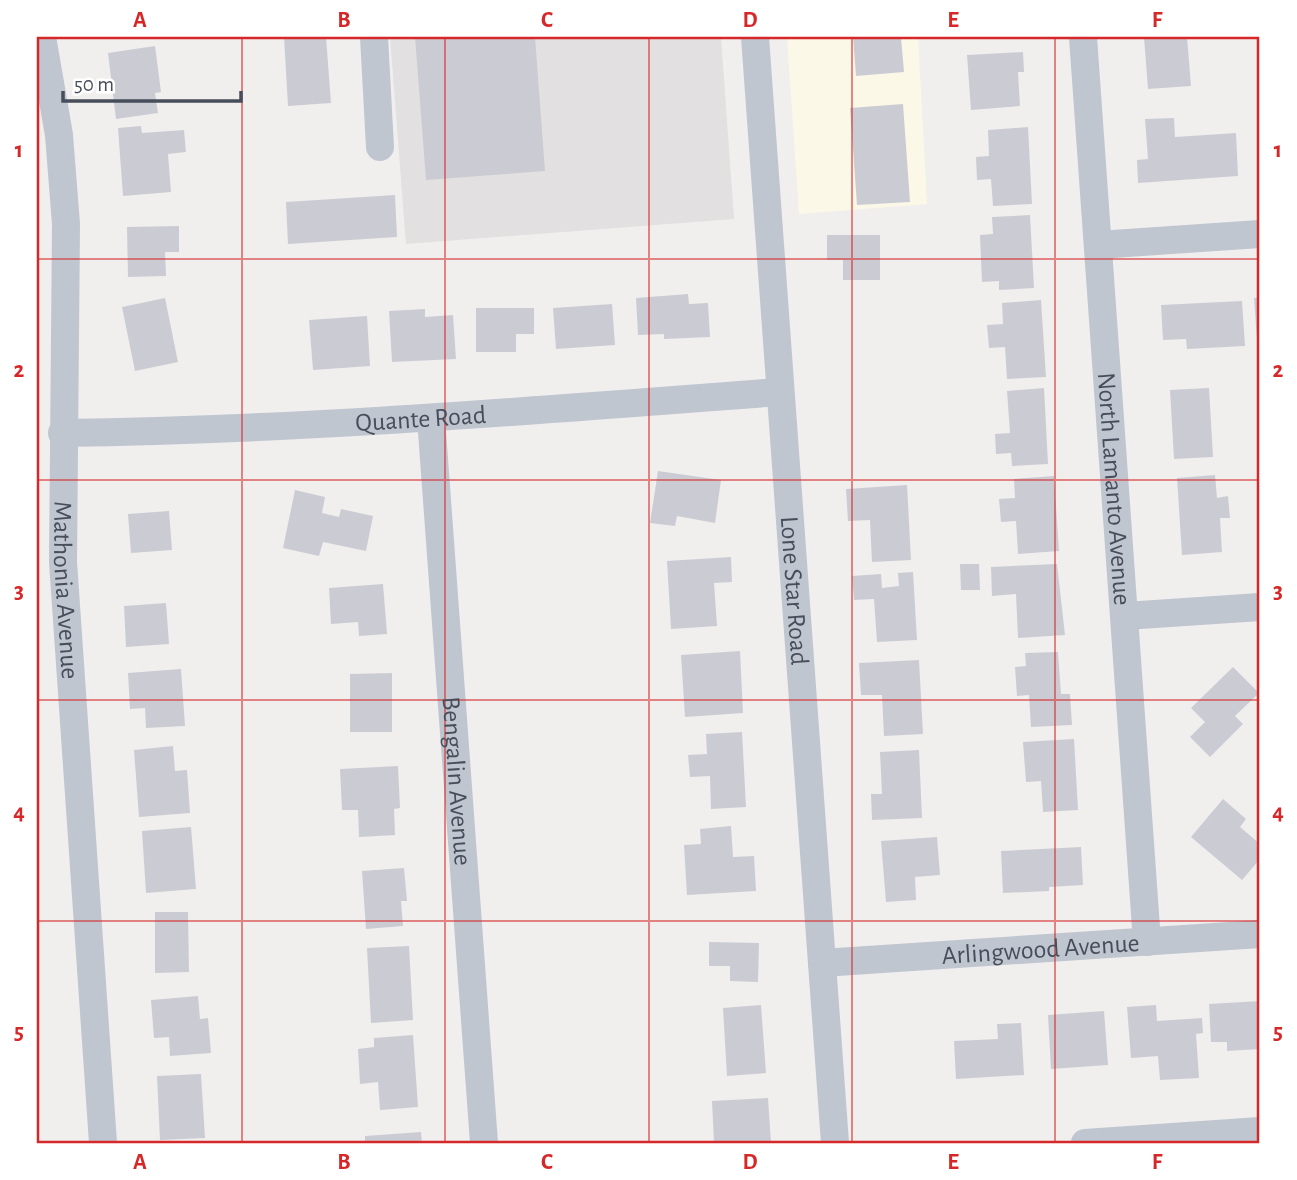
<svg xmlns="http://www.w3.org/2000/svg" width="1297" height="1180" font-family="'Alegreya Sans',sans-serif">
  <style>
    .commercial { fill: #fbf8e8 }
    .education { fill: #e2e0e0 }
    .building { fill: #cbccd3 }
    .lines { fill: none; stroke-linecap: round; stroke-linejoin: round }
    .minor { stroke: #bfc6d0; stroke-width: 28 }
    .grid { fill: none; stroke: #d62828; stroke-width: 2; stroke-opacity: 0.55 }
    .labels { text-anchor: middle; stroke-width: 5; stroke-linejoin: round; paint-order: stroke }
    .street-label { font-size: 26px; fill: #474e5b; stroke: #fff }
    .neatline { fill: none; stroke: #d62828; stroke-width: 2.5 }
    .grid-label { font-size: 23px; text-anchor: middle; font-weight: bold; fill: #d62828 }
  </style>
  <rect width="100%" height="100%" fill="#f1eeee"/>
  <path class="commercial" d="M787 37H918L927 204 799 214Z"/>
  <path class="education" d="M390 37H721L734 219 406 244Z"/>
  <path class="building" d="M284 37H326L331 103 288 106Z
    M415 37H535L545 171 426 180Z
    M853 37H901L904 72 856 76Z
    M1144 37H1187L1191 86 1148 89Z
    M155 46 161 92 155 93 158 113 116 119 108 53Z
    M1023 52 1024 72H1018L1020 106 971 110 967 55Z
    M903 104 910 202 857 205 850 108Z
    M1174 118 1175 137 1236 133 1238 176 1138 183 1137 160 1148 159 1145 119Z
    M141 126 142 133 184 130 186 152 168 154 171 192 123 196 118 128Z
    M1028 127 1032 204 993 206 991 179 977 180 976 157 989 156 988 130Z
    M395 195 397 237 288 244 286 202Z
    M1030 215 1034 288 999 290V281L982 282 980 235 993 234 992 217Z
    M179 226V252H165L166 276 128 277 127 227Z
    M827 235H880V280H843V260H827Z
    M688 294 689 304 708 303 710 337 664 339V334L638 335 636 298Z
    M165 298 178 362 135 371 122 307Z
    M1254 298H1260V340H1257Z
    M1041 300 1046 377 1007 379 1005 347 989 348 987 325 1003 324 1002 303Z
    M1242 301 1245 346 1187 349 1186 339 1163 340 1161 305Z
    M612 304 615 345 556 349 553 308Z
    M476 308H534V334H516V352H476Z
    M425 309V317L453 315 456 359 392 362 389 311Z
    M367 316 370 366 313 370 309 320Z
    M1044 388 1048 464 1012 466 1011 453 996 454 995 434 1010 433 1007 391Z
    M1209 388 1213 457 1174 459 1170 390Z
    M658 471 721 480 715 523 677 516 675 526 650 523Z
    M1215 475 1217 498 1228 496 1230 518H1220L1222 552 1182 555 1177 478Z
    M1054 476 1059 551 1018 554 1016 521 1001 522 999 499 1015 498 1014 479Z
    M907 485 911 560 872 562 870 520 848 521 846 489Z
    M295 490 325 497 322 513 339 517 341 509 373 516 366 551 323 542 319 556 283 548Z
    M169 511 172 550 131 553 128 514Z
    M731 557 732 582 714 583 717 626 671 629 667 561Z
    M960 564H979L980 590H961Z
    M1057 564 1065 635 1018 638 1016 594 992 596 991 567Z
    M913 572 917 640 877 642 874 599 854 600 852 576 881 574 882 588 899 586 898 573Z
    M383 584 387 634 359 636 358 622 331 624 329 588Z
    M166 603 169 644 126 647 124 606Z
    M740 651 743 713 685 717 681 655Z
    M1058 652 1061 694H1070L1072 725 1031 727 1029 695 1017 696 1015 667 1026 666 1025 653Z
    M919 660 923 734 884 736 882 695H861L859 663Z
    M1233 667 1259 693 1235 716 1243 724 1210 757 1190 737 1205 722 1191 708Z
    M181 669 185 726 146 728 145 708 130 709 128 673Z
    M392 673V732H350V674Z
    M742 732 746 807 711 809 710 776 690 777 688 755 707 754 706 734Z
    M1074 739 1078 810 1043 812 1041 781 1026 782 1023 742Z
    M173 746 175 771 187 770 190 813 139 817 134 750Z
    M919 750 922 818 872 820 871 794H882L880 752Z
    M398 766 400 808 394 809 395 835 359 837 358 810H342L340 769Z
    M1223 799 1246 819 1240 827 1260 844V859L1242 880 1191 837Z
    M731 826 733 857 754 856 756 891 687 895 684 845 701 844 700 829Z
    M191 827 196 889 146 893 142 831Z
    M937 837 940 875 915 877 916 900 886 902 881 841Z
    M1081 847 1083 885 1049 887V891L1003 893 1001 851Z
    M404 868 407 901H401L403 926 366 929 362 871Z
    M155 912H188L189 972 155 973Z
    M709 942 759 943 758 982 730 981V966H709Z
    M409 946 413 1020 371 1023 367 948Z
    M198 996 200 1019 208 1018 211 1053 170 1056 169 1037 154 1038 151 1000Z
    M1260 1001V1049L1227 1051V1042H1211L1209 1004Z
    M761 1005 766 1073 727 1076 723 1008Z
    M1156 1005 1157 1021 1202 1018 1203 1033 1196 1034 1199 1078 1160 1080 1158 1056 1131 1058 1127 1007Z
    M1104 1011 1108 1065 1051 1069 1048 1015Z
    M1021 1023 1024 1075 956 1079 954 1041 998 1039 997 1024Z
    M413 1035 418 1107 380 1110 378 1082 360 1084 358 1049 374 1047V1038Z
    M201 1074 205 1138 160 1140 157 1076Z
    M768 1098 771 1143H714L712 1101Z
    M421 1132 422 1143H365V1136Z"/>
  <g class="lines">
    <g class="minor">
      <path id="s1" d="M42 37 59 135 66 224 63 562 103 1143"/>
      <path d="M374 37 380 147"/>
      <path id="s2" d="M755 37 835 1143"/>
      <path id="s3" d="M1083 37 1147 942"/>
      <path d="M1098 245 1260 234"/>
      <path id="s4" d="M431 418 484 1143"/>
      <path id="s5" d="M62 433C302 430 541 410 779 392"/>
      <path d="M1125 616 1260 607"/>
      <path id="s6" d="M822 963 1260 934"/>
      <path d="M1085 1143 1260 1131"/>
    </g>
  </g>
  <path class="grid" d="M242 37V1143M445 37V1143M649 37V1143M852 37V1143M1055 37V1143M37 259H1260M37 480H1260M37 700H1260M37 921H1260"/>
  <g class="labels">
    <g class="street-label">
      <text dy="9" stroke="none"><textPath href="#s5" startOffset="359">Quante Road</textPath></text>
      <text dy="9" stroke="none"><textPath href="#s3" startOffset="453">North Lamanto Avenue</textPath></text>
      <text dy="9" stroke="none"><textPath href="#s1" startOffset="555">Mathonia Avenue</textPath></text>
      <text dy="9" stroke="none"><textPath href="#s2" startOffset="555">Lone Star Road</textPath></text>
      <text dy="9" stroke="none"><textPath href="#s4" startOffset="364">Bengalin Avenue</textPath></text>
      <text dy="9" stroke="none"><textPath href="#s6" startOffset="219">Arlingwood Avenue</textPath></text>
    </g>
  </g>
  <rect width="1297" height="1180" fill="none" stroke="#ffffff" stroke-width="77"/>
  <path d="M63 91v10h178v-10" fill="none" stroke="#474e5b" stroke-width="3.5"/>
  <text x="74" y="91" font-size="21" fill="#474e5b" stroke="#ffffff" stroke-width="5" paint-order="stroke">50 m</text>
  <rect x="38" y="38" width="1220" height="1104" class="neatline"/>
  <g class="grid-label">
    <text x="140" y="27">A</text>
    <text x="344" y="27">B</text>
    <text x="547" y="27">C</text>
    <text x="750" y="27">D</text>
    <text x="953" y="27">E</text>
    <text x="1157" y="27">F</text>
    <text x="19" y="157">1</text>
    <text x="1278" y="157">1</text>
    <text x="19" y="377">2</text>
    <text x="1278" y="377">2</text>
    <text x="19" y="598">3</text>
    <text x="1278" y="598">3</text>
    <text x="19" y="819">4</text>
    <text x="1278" y="819">4</text>
    <text x="19" y="1039">5</text>
    <text x="1278" y="1039">5</text>
    <text x="140" y="1169">A</text>
    <text x="344" y="1169">B</text>
    <text x="547" y="1169">C</text>
    <text x="750" y="1169">D</text>
    <text x="953" y="1169">E</text>
    <text x="1157" y="1169">F</text>
  </g>
</svg>
